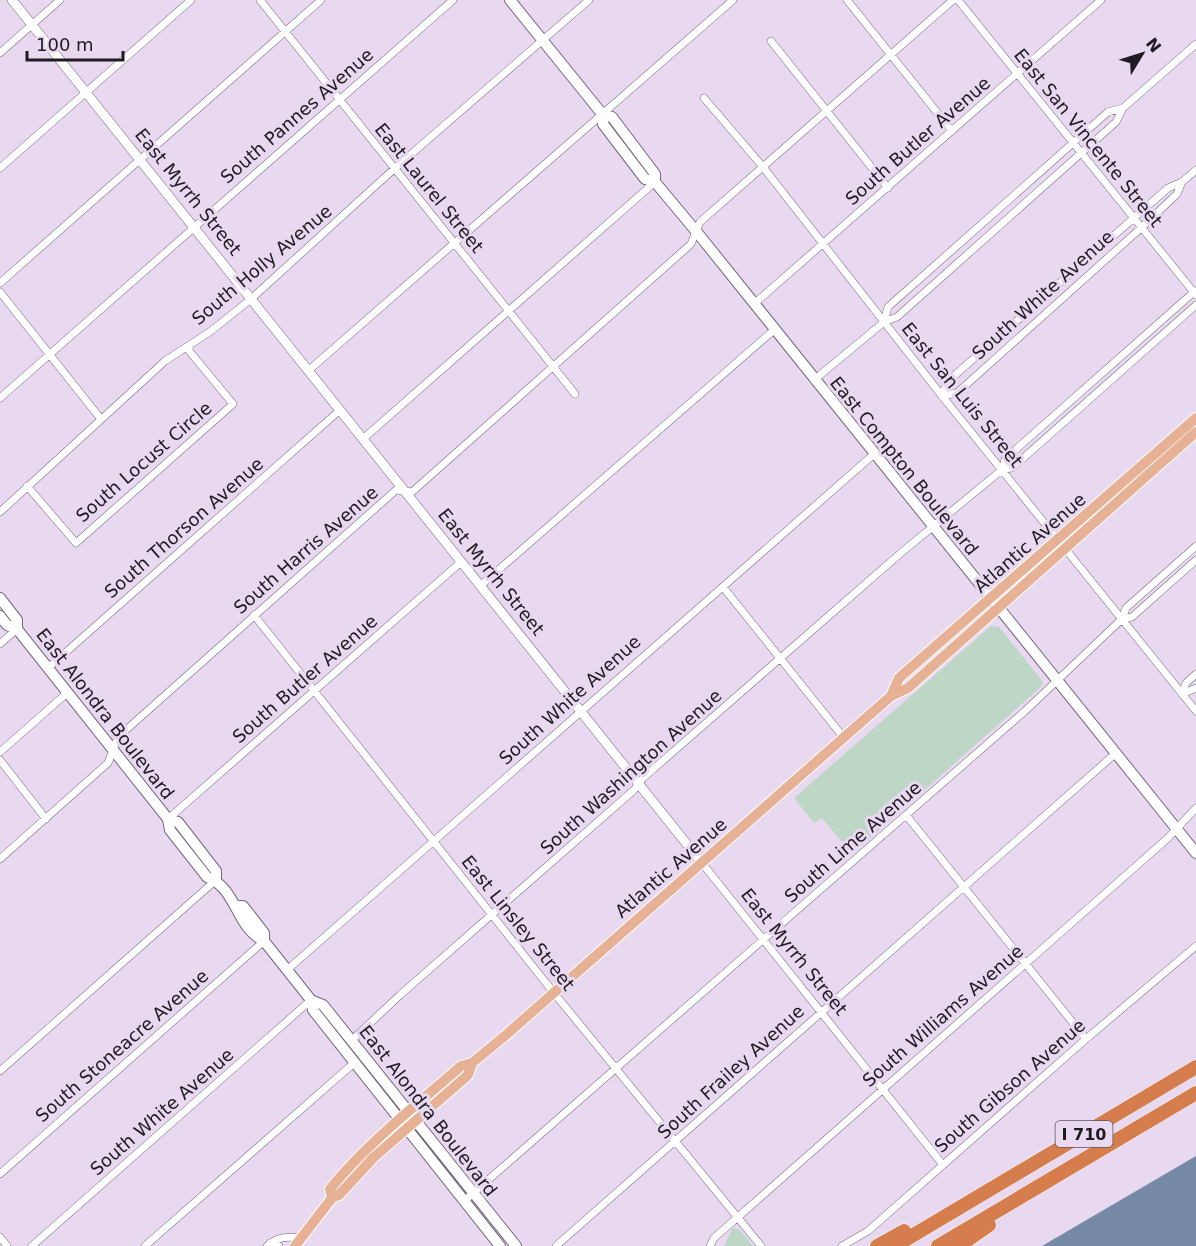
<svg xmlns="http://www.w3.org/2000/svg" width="1196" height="1246" font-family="'DejaVu Sans',sans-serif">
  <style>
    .green { fill: #bed6c5 }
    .water { fill: #7689a6 }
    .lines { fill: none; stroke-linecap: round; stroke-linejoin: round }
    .minor-casing { stroke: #74677c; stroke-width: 8 }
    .tertiary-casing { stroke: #74677c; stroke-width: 10 }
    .secondary-casing { stroke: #74677c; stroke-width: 12 }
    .primary-casing { stroke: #fff; stroke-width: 12 }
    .motorway-casing { stroke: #fff; stroke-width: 15 }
    .minor { stroke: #fff; stroke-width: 7 }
    .tertiary { stroke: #fff; stroke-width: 9 }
    .secondary { stroke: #fff; stroke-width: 10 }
    .primary { stroke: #e6b194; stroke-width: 10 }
    .motorway { stroke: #d67d4d; stroke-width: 14 }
    .labels { text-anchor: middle; stroke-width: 6; stroke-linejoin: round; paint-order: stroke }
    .shield { fill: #e8d9f1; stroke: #5c5461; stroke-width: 1.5 }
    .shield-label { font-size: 16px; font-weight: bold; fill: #201b23 }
    .street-label { font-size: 18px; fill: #201b23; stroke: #e8d9f1 }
  </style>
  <rect width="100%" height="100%" fill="#e8d9f1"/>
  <path class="green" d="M991 626 999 627 1043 682 1041 687 852 854 822 818 814 823 794 798Z
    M733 1228 739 1229 753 1246H724Z"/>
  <path class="water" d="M1196 1156V1246H1042Z"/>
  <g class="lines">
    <defs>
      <path id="minor" d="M260 0 575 394
        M847 0 952 131
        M958 0 1196 295
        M771 41 888 188
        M0 53 60 0
        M704 98 763 167 942 396 1196 711
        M0 168 191 0
        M0 283 321 0
        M0 292 100 418
        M754 304 1101 0
        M884 322 888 307 1108 112 1123 108
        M309 370 733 0
        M814 380 884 322 897 317 1116 122 1123 108 1196 44
        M942 396 947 382 1168 188 1182 182 1196 170
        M942 396 957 393 1141 228 1177 194 1182 182
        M0 398 453 0
        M364 438 655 182
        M1003 469 1005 459 1195 291
        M27 486 76 543 233 404 186 347
        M0 512 165 361 211 331 251 299 394 169 589 0
        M480 586 774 330
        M723 587 844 738
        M254 615 554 993 761 1246
        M1122 619 1132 617 1196 560
        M0 644 17 629
        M48 668 340 410
        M1182 694 1186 683 1196 674
        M1182 694 1196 688
        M0 752 67 693
        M0 760 46 819
        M906 815 1086 1039
        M168 819 461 562
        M0 859 108 763 118 737 396 490 412 492 691 244 700 222 953 0
        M702 863 943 1165
        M287 970 874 454
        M351 1041 400 995 634 790 643 778 902 552 1003 469 1012 468 1196 305
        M0 1071 216 880
        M0 1174 264 941
        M464 1201 1025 711 1122 619 1126 608 1196 546
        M0 1237 7 1246
        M270 1243 279 1246
        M32 1246 311 1000
        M145 1246 354 1063
        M267 1246C277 1237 287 1236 300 1238
        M556 1246 1116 753
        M710 1246 714 1238 738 1217 1168 838 1196 808
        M842 1246 868 1231 1086 1039 1196 946"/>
      <path id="tertiary" d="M12 0 702 863"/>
      <path id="secondary" d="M510 0 603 115V124L645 179 655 182 700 236 1196 853
        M603 115 612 117 655 174V182
        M0 598 17 620V629
        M0 616 7 625 17 629 168 819 170 830 207 877C237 888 236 928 264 941L311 1000 323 1005 516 1246
        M168 819 178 822 216 871V880
        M237 906H243L264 933V941
        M311 1000 313 1010 500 1246"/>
      <path id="primary" d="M891 696 899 678 1196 418
        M332 1198 330 1189C368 1142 417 1105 461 1066L472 1063 507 1034 891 696 908 688 1196 432
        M295 1246 332 1198 339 1195 373 1158 468 1075 472 1063"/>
      <path id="motorway" d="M877 1246 904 1231
        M895 1246 1196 1067
        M938 1246 1196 1093
        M959 1246 989 1225"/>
    </defs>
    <use href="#minor" class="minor-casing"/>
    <use href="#tertiary" class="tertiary-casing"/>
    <use href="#secondary" class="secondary-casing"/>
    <use href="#primary" class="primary-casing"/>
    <use href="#motorway" class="motorway-casing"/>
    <use href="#minor" class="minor"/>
    <use href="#tertiary" class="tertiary"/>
    <use href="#secondary" class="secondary"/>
    <use href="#primary" class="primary"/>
    <use href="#motorway" class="motorway"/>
  </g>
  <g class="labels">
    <rect class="shield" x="1055.5" y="1121" width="57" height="26" rx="4.5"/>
    <g class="shield-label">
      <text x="1084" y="1140">I 710</text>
    </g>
    <g class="street-label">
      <text transform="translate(297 116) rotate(-41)" y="6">South Pannes Avenue</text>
      <text transform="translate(1088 138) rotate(51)" y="6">East San Vincente Street</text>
      <text transform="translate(918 141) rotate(-41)" y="6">South Butler Avenue</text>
      <text transform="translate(429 188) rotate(51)" y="6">East Laurel Street</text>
      <text transform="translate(188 192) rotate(51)" y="6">East Myrrh Street</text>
      <text transform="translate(262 265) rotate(-40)" y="6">South Holly Avenue</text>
      <text transform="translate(1043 295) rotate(-42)" y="6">South White Avenue</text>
      <text transform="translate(962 395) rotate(51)" y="6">East San Luis Street</text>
      <text transform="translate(144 462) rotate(-41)" y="6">South Locust Circle</text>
      <text transform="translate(904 466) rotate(51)" y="6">East Compton Boulevard</text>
      <text transform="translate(184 528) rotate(-41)" y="6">South Thorson Avenue</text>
      <text transform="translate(1030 543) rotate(-41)" y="6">Atlantic Avenue</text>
      <text transform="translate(306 550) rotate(-41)" y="6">South Harris Avenue</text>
      <text transform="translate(491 572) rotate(51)" y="6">East Myrrh Street</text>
      <text transform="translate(305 679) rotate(-41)" y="6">South Butler Avenue</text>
      <text transform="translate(570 700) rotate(-42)" y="6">South White Avenue</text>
      <text transform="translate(105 714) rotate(52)" y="6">East Alondra Boulevard</text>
      <text transform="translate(631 772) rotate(-42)" y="6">South Washington Avenue</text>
      <text transform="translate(853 842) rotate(-41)" y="6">South Lime Avenue</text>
      <text transform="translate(671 868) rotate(-41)" y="6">Atlantic Avenue</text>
      <text transform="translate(518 923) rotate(51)" y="6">East Linsley Street</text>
      <text transform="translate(794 952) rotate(51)" y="6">East Myrrh Street</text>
      <text transform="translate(943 1016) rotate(-41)" y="6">South Williams Avenue</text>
      <text transform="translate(122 1046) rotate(-41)" y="6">South Stoneacre Avenue</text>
      <text transform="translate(731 1072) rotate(-42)" y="6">South Frailey Avenue</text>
      <text transform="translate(1010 1086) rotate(-41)" y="6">South Gibson Avenue</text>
      <text transform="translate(428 1111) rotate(52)" y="6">East Alondra Boulevard</text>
      <text transform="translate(162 1112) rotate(-41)" y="6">South White Avenue</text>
    </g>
  </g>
  <g transform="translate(1142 54) rotate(52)" stroke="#e8d9f1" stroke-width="4.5" paint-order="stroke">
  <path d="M0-4.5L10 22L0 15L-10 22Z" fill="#201b23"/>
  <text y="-9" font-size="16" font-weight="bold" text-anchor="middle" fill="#201b23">N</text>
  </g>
  <path d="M27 51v9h96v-9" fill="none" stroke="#201b23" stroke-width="3"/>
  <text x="36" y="51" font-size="18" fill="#201b23" stroke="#e8d9f1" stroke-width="4.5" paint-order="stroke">100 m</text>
</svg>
